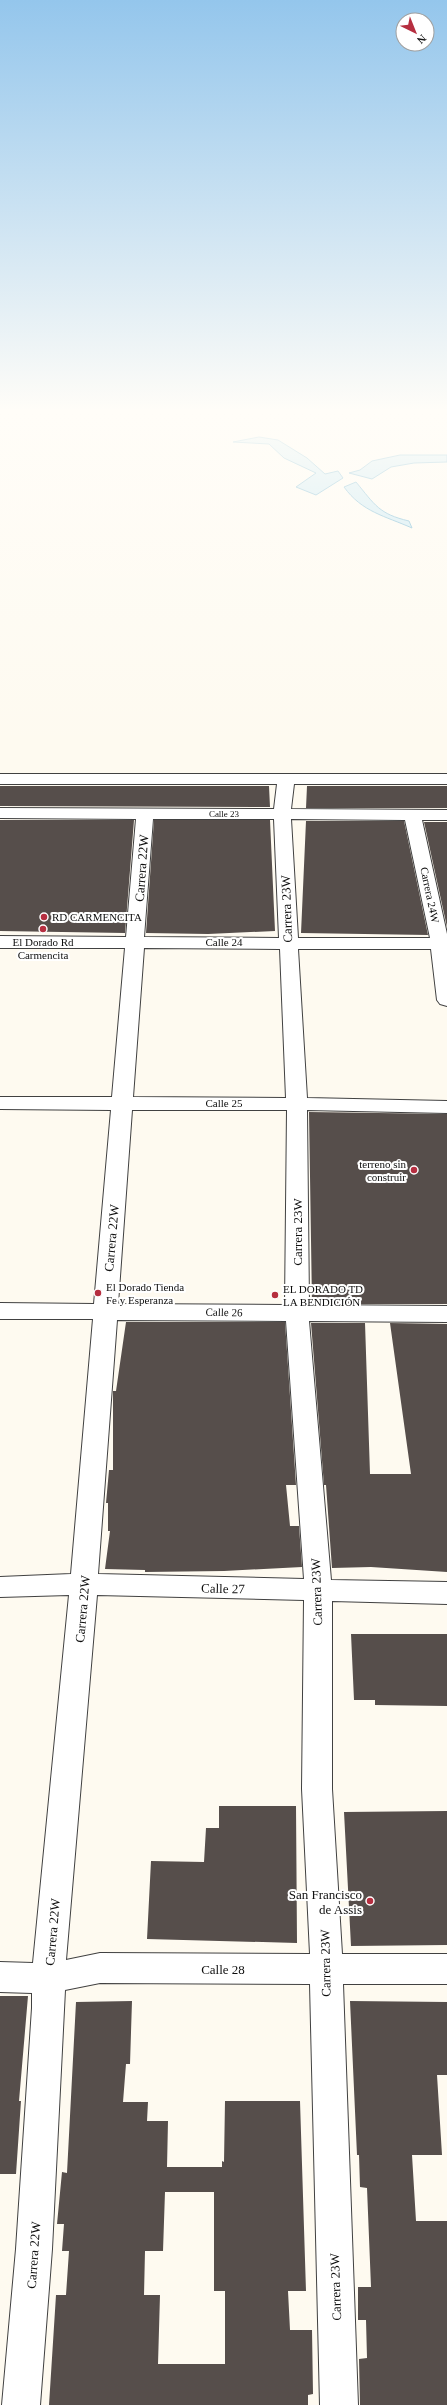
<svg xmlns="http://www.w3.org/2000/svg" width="447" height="2405" font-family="'Times New Roman',serif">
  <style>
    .water { fill: #b7e2f3; stroke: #429dc6 }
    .building { fill: #564e4b; fill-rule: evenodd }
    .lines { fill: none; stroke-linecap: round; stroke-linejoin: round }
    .minor-casing { stroke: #414141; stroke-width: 2 }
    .minor { fill: #fff; fill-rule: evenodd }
    .poi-dot { fill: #b62e40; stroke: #fff; stroke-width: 1.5 }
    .labels { text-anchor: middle; stroke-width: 4; stroke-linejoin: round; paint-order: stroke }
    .far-street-label { font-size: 9px; fill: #0e0e0e; stroke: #fff }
    .street-label { font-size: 11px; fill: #0e0e0e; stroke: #fff }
    .poi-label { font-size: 11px; fill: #0e0e0e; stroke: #fff; text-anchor: start }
    .near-street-label { font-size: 13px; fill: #0e0e0e; stroke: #fff }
    .near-poi-label { font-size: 13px; fill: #0e0e0e; stroke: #fff; text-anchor: end }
  </style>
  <rect width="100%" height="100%" fill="#fefaf0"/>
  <path class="water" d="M259 437 278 440 307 458 325 474 338 471 343 478 316 495 296 487 316 473 284 458 269 444 233 442Z
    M400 455H447V462L414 463 391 467 372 479 349 473 360 470 372 461Z
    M356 482C375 505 379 514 409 521L412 528C385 516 362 512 344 487Z"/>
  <path class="building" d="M0 786H269L270 807 0 806Z
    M307 786H447V808H306Z
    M0 820H134L125 933 0 931Z
    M154 820H270L275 931 208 934 146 933Z
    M306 821H404L428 935 301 933Z
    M424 822H447V927Z
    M309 1112 447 1114V1304H312Z
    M126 1322H285L296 1485H286L290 1526H299L302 1567 224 1571 145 1572V1570L105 1569 110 1531H108V1503H106L109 1470H113V1391H116Z
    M311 1323H365L370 1474H411L390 1323 447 1324V1572L371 1567 332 1568 326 1485H324Z
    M351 1634H447V1706L375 1705V1700H354Z
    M219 1806H296L297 1943 147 1939 151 1861 204 1862 206 1828H219Z
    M447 1811V1945L351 1946 344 1812Z
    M0 1996H28L19 2101H21L16 2174H0Z
    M132 2001 130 2064H126L123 2102H148L147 2121H168L167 2167H222V2161L224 2162 225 2101H300L306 2291H288L290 2330H312L313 2394 308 2395V2405H49L56 2295H66L69 2251H62L64 2224H57L62 2172 67 2173 76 2002ZM165 2192H214V2291H225V2364H158L160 2295H144L145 2251H163Z
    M350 2001 447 2002V2075H437L442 2155H412L416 2221H447V2405H360L359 2359 367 2358 366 2320H358V2287H371L367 2188 360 2187 359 2155H357Z"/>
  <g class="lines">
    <defs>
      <path id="minor" d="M0 774H447V784H294L291 809 447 810V820H422L447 934V1006L440 1004 437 1000 431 949H298L307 1098 447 1101V1113L307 1110 309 1305 447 1306V1322L309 1321 331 1580 447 1582V1604L332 1601V1789L342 1954H447V1984H343L358 2405H320L310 1984 100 1983 65 1990 52 2249 40 2405H2L16 2249 32 2008V1993L0 1992V1962L33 1963 69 1595 0 1597V1577L71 1574 93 1319H0V1303L94 1304 111 1110 0 1109V1097H112L125 948H0V936L126 937 136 819 0 818V808L274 809 277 784H0ZM153 819H274L279 938 144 937ZM291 819 405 820 430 938H298ZM144 948 280 949 286 1098 133 1097ZM132 1110H287L285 1305 118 1304ZM117 1320 286 1321 304 1579 98 1574ZM97 1595 304 1600 302 1789 310 1954 100 1953 66 1960Z"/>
    </defs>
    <use href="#minor" class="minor-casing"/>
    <use href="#minor" class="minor"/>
  </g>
  <linearGradient id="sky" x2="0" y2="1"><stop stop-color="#94c6ec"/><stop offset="0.55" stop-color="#fffdf8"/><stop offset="1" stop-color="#fffdf8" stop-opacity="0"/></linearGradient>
  <rect width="447" height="746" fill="url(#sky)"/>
  <g class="poi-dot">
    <circle cx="44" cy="917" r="4"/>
    <circle cx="43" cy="929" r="4"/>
    <circle cx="414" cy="1170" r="4"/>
    <circle cx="98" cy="1293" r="4"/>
    <circle cx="275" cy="1295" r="4"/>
    <circle cx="370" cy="1901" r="4"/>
  </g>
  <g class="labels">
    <g class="far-street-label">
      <text x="224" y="817">Calle 23</text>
    </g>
    <g class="street-label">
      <text transform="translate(430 895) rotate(78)" y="4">Carrera 24W</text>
      <text x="224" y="946">Calle 24</text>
      <text x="224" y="1107">Calle 25</text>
      <text transform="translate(224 1312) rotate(1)" y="4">Calle 26</text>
    </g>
    <g class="poi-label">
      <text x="52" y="921">RD CARMENCITA</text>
      <text x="43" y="946" text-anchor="middle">El Dorado Rd<tspan x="43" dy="13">Carmencita</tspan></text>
      <text x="406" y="1168" text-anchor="end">terreno sin<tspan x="406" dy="13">construir</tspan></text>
      <text x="106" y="1291">El Dorado Tienda<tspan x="106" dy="13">Fe y Esperanza</tspan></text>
      <text x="283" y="1293">EL DORADO TD<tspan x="283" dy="13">LA BENDICIÓN</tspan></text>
    </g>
    <g class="near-street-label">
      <text transform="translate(141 868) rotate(-86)" y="5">Carrera 22W</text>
      <text transform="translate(286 909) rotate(-92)" y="5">Carrera 23W</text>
      <text transform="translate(297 1232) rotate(-90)" y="5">Carrera 23W</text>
      <text transform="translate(111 1238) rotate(-85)" y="5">Carrera 22W</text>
      <text transform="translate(223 1588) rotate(1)" y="5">Calle 27</text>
      <text transform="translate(316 1592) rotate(-92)" y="5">Carrera 23W</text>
      <text transform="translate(82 1609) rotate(-85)" y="5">Carrera 22W</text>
      <text transform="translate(52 1932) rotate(-85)" y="5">Carrera 22W</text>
      <text transform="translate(325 1963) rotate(-91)" y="5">Carrera 23W</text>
      <text x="223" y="1974">Calle 28</text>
      <text transform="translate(33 2255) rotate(-86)" y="5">Carrera 22W</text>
      <text transform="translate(335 2287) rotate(-92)" y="5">Carrera 23W</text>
    </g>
    <g class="near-poi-label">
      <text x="362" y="1899">San Francisco<tspan x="362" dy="15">de Assis</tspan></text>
    </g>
  </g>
  <g transform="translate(415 32) rotate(137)"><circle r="19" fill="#ffffff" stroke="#9f9f9f"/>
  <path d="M0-3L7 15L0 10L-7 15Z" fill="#b62e40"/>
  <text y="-6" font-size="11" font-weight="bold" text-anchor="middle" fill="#0e0e0e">N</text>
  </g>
</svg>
